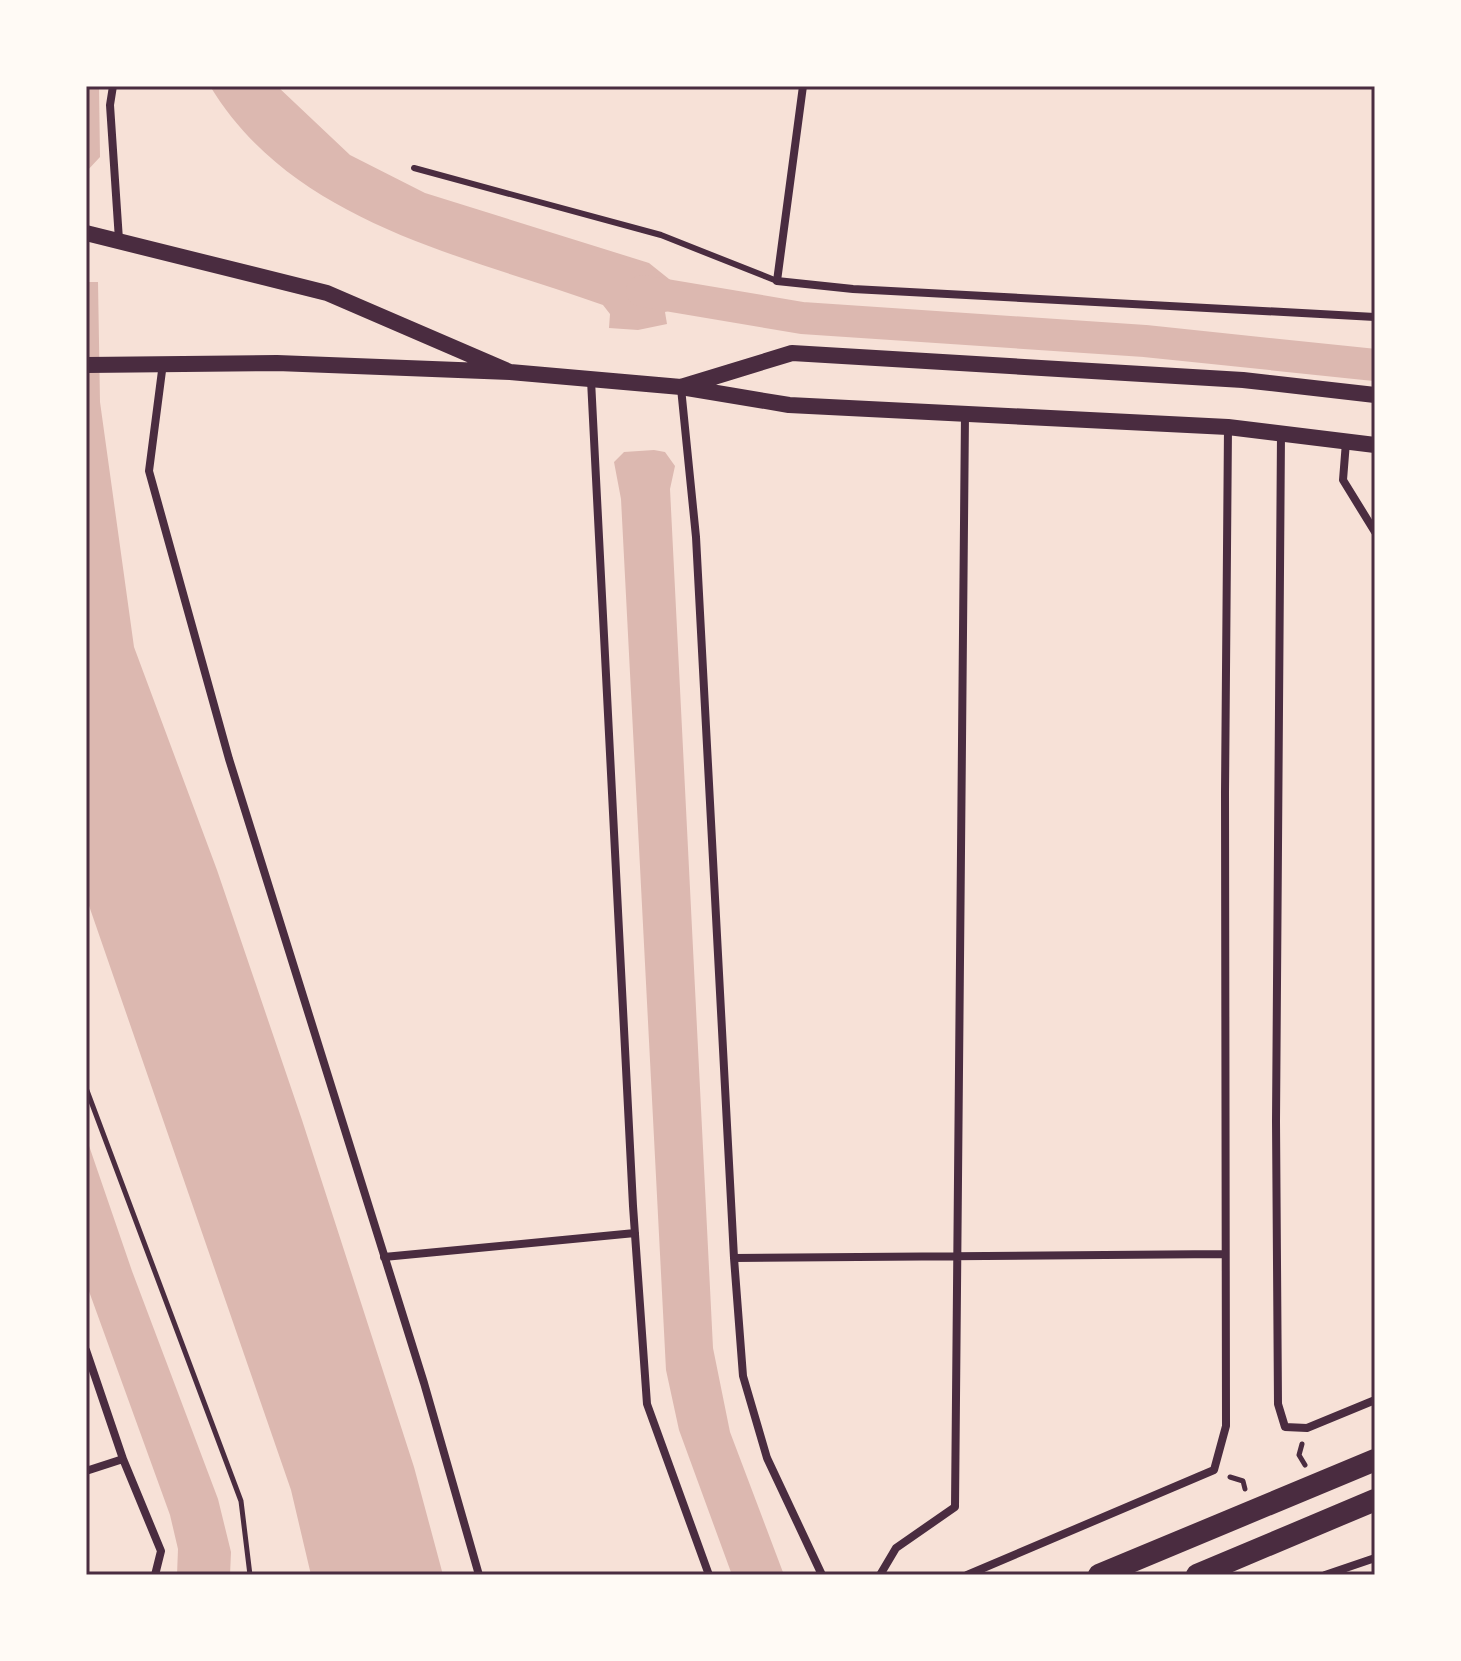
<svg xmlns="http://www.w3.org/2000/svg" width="1461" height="1661" font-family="Roboto,sans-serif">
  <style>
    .water { fill: #dcb8b0 }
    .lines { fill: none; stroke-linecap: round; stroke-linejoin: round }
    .canal { stroke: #dcb8b0; stroke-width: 32 }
    .path { stroke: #4a2c40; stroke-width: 5 }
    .service { stroke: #4a2c40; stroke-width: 6 }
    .minor { stroke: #4a2c40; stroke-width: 8 }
    .secondary { stroke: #4a2c40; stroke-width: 16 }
    .trunk { stroke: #4a2c40; stroke-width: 22 }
    .neatline { fill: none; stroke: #4a2c40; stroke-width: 3 }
  </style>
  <rect width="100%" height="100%" fill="#f7e1d7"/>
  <path class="water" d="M86 86H99L100 157 86 172Z
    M210 86H277L350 155 425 193 649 263 684 291 683 306 665 312 667 324 638 330 609 328 610 314 603 305C463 255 293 223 210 86Z
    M86 282H98L100 402 134 647 217 870 302 1120 414 1467 443 1575H311L291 1490 86 897Z
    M654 450 665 452 675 466 670 489 713 1348 730 1432 784 1575H732L679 1430 666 1370 621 499 614 462 624 452Z
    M86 1137 132 1271 218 1499 231 1552 230 1575H177L178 1549 170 1515 86 1283Z"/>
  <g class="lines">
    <path class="canal" d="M642 291 802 318 1145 341 1375 365"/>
    <path class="path" d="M86 1088 241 1501 250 1575
      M1302 1444 1299 1455 1305 1465
      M1230 1477 1243 1481 1245 1489"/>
    <path class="service" d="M414 168 661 235 777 281"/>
    <path class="minor" d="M113 86 110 105 119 240
      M803 86 777 281 853 289 1375 317
      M163 363 149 471 229 759 424 1383 479 1575
      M591 380 633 1206 647 1404 709 1575
      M681 388 696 537 734 1258 743 1376 767 1458 822 1575
      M1281 433 1276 1121 1278 1404 1285 1427 1307 1428 1375 1400
      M1346 442 1343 480 1375 532
      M384 1257 635 1233
      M734 1258 1224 1254
      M86 1350 123 1459 161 1551 155 1575
      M86 1471 123 1459
      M880 1575 896 1548 955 1507 965 414
      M967 1575 1214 1470 1226 1426 1225 793 1228 427
      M1325 1575 1375 1558"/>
    <path class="secondary" d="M86 233 327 293 510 372 277 363 86 365
      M510 372 681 387
      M1375 395 1243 380 792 353 681 387 789 405 1228 427 1375 445"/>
    <path class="trunk" d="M1099 1575 1375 1460
      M1197 1575 1375 1500"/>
  </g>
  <rect width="1461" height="1661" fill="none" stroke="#fffaf5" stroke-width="176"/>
  <rect x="88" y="88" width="1285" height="1485" class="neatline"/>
</svg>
